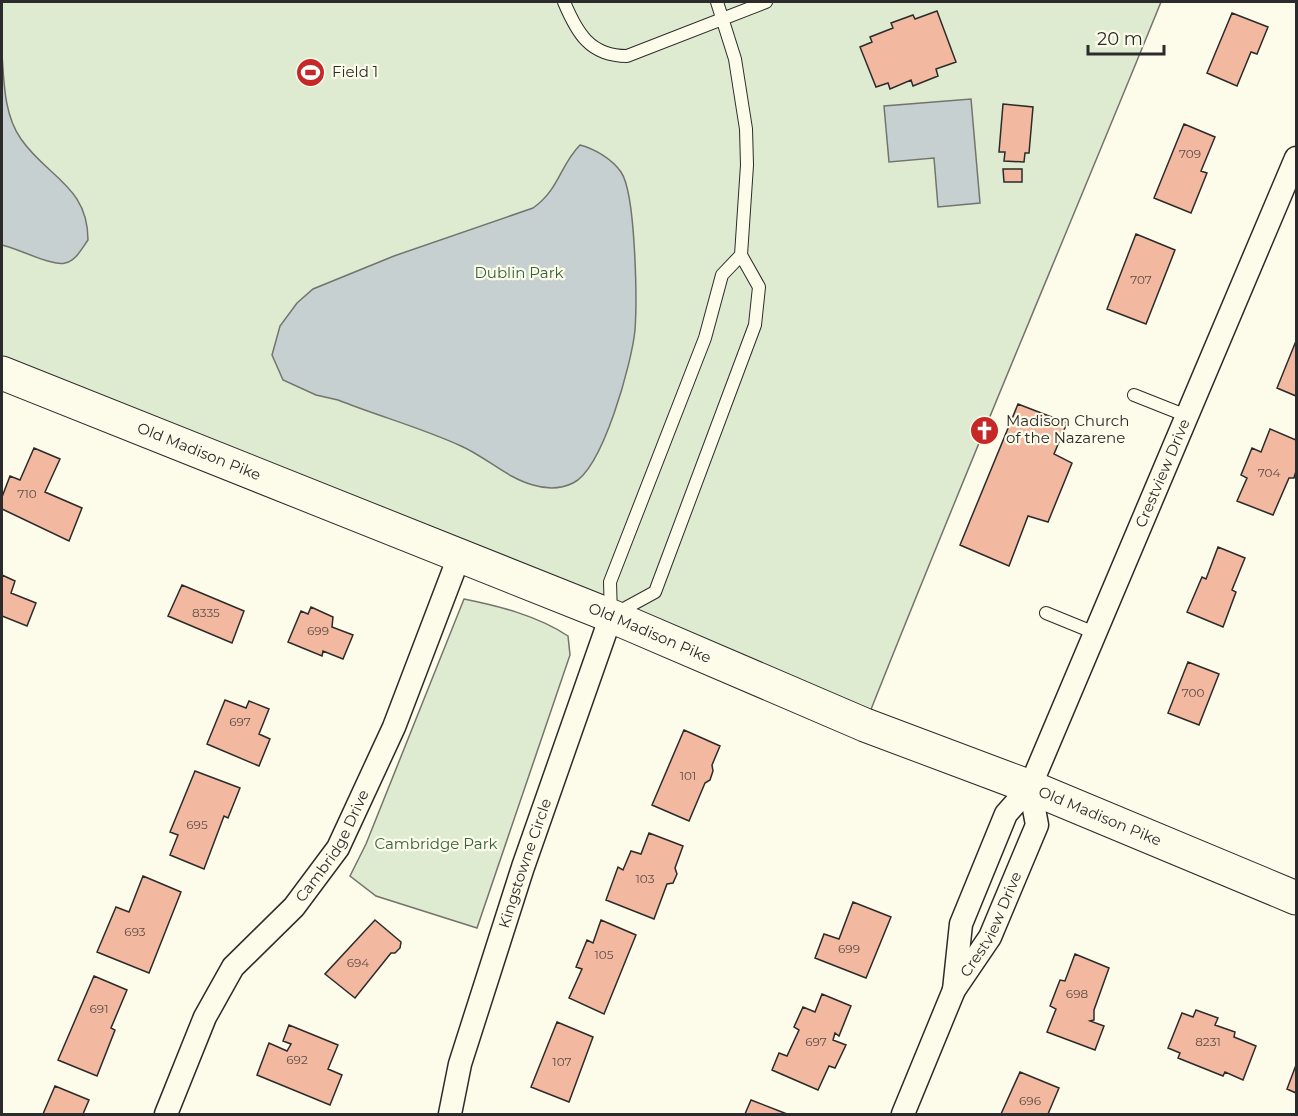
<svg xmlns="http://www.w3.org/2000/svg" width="1298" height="1116" font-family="Montserrat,sans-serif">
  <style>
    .green { fill: #deebd1; stroke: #74746e; stroke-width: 1.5 }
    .water { fill: #c7d0d0; stroke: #74746e; stroke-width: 1.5 }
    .building { fill: #f2b8a0; stroke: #2b2b2b; stroke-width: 1.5 }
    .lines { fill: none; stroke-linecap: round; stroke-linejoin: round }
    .lane-casing { stroke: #2b2b2b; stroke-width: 14 }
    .street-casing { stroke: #2b2b2b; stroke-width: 25 }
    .secondary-casing { stroke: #2b2b2b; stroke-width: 35 }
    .lane { stroke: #fdfbea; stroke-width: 12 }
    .street { stroke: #fdfbea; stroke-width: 22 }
    .secondary { stroke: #fdfbea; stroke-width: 33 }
    .labels { text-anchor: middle; stroke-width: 4.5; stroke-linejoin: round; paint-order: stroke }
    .number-label { font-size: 12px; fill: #5d4e48 }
    .poi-label { font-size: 15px; fill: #2b2b2b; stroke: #fdfbea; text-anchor: start }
    .park-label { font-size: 15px; fill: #34623c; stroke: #fdfbea }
    .street-label { font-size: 15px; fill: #2b2b2b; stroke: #fdfbea }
  </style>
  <rect width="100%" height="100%" fill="#fdfbea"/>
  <path class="green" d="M2 2H1161C1064 240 963 477 868 717L2 358Z
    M464 599C499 606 538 616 568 636L570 655 477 928 376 896 350 876 366 844Z"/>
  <path class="water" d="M2 54C4 82 4 115 21 139 47 177 88 186 88 240 82 248 76 261 65 263 53 267 17 248 2 245Z
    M971 99 980 203 938 207 934 158 889 162 884 106Z
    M580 145C595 149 612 159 621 172 636 194 637 301 635 330 632 362 603 469 573 483 561 489 546 489 533 485 507 478 486 457 461 446 422 428 378 416 338 400L316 395 283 380 272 355 280 326 297 303 313 289 394 256 533 208C559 190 560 165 580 145Z"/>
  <path class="building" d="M937 11 956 62 936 69 938 76 913 86 911 80 890 89 888 83 876 87 860 47 872 42 870 37 893 28 891 23 913 15 915 19Z
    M1232 13 1268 27 1257 54 1251 52 1237 86 1207 73Z
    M1003 104 1033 107 1029 153H1025L1024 162 1004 161 1005 152H999Z
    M1184 124 1215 137 1201 171 1207 173 1191 213 1154 198Z
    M1003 169H1022V182H1004Z
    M1136 234 1175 250 1146 324 1107 309Z
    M1296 341V396L1277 388Z
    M1018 404 1067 423 1054 454 1072 463 1048 522 1028 516 1009 566 960 545Z
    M1270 429 1296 440V471L1294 478H1289L1273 515 1237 501 1247 478 1241 475 1252 448 1261 452Z
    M34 448 60 459 45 492 82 508 69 541 2 509V497L10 476 20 480Z
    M1218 547 1245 558 1232 590 1236 592 1223 627 1187 612 1202 577 1206 579Z
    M2 575 15 581 11 593 36 603 27 626 2 616Z
    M182 585 244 611 232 643 168 616Z
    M311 607 333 617 332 627 353 635 343 659 323 651 322 656 288 642 301 611 308 614Z
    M1188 662 1219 674 1199 725 1168 713Z
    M225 700 246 708 249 701 269 709 259 734 270 739 259 766 207 744Z
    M684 730 720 746 712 765 713 771 710 780 705 783 689 821 652 805Z
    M195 771 240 788 228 818 224 816 204 869 170 855 178 835 170 832Z
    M649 833 683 846 675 868 677 874 673 883 667 884 654 919 606 900 618 867 623 870 631 851 641 854Z
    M143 876 181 892 149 973 97 952 116 907 129 912Z
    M853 902 891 917 866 978 815 958 824 934 839 939Z
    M375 920 401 942 400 948 395 953H391L355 998 325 974Z
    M601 920 636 935 604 1014 569 998 582 969 576 967 587 940 593 943Z
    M1075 954 1109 968 1094 1010V1020L1090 1021 1104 1026 1095 1050 1047 1032 1056 1009 1050 1006 1060 980 1065 981Z
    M94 976 127 990 111 1028 115 1030 97 1076 58 1060Z
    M822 994 851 1006 839 1036 835 1033 833 1040 846 1045 835 1068 829 1066 818 1090 772 1070 779 1053 787 1056 799 1030 794 1027 803 1007 815 1012Z
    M1196 1010 1218 1018 1215 1025 1235 1032 1234 1037 1256 1046 1243 1080 1225 1072 1223 1076 1178 1058 1180 1053 1168 1048 1182 1013 1193 1017Z
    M557 1022 593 1037 569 1102 531 1087Z
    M289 1025 338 1045 328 1069 342 1075 330 1105 257 1075 269 1043 287 1051 291 1044 283 1041Z
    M1296 1065V1093L1287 1089Z
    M1020 1072 1059 1088 1048 1114H1001Z
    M55 1086 89 1100 83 1114H43Z
    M751 1100 787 1114H745Z"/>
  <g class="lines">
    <defs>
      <path id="lane" d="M564 2C577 33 590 56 627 56L766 2
        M717 2 735 59 746 129 747 165 741 255 759 287 755 325 655 592 611 616 610 582 705 338 722 275 741 255
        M1134 395 1187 416
        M1046 613 1095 633"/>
      <g id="street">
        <path id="s1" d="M954 990 961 924 1006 814 1030 787 1296 158"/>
        <path id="s2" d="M166 1114 205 1017 233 967 294 907 338 848 394 727 460 554"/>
        <path id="s3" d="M450 1114 460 1064 523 867 611 616"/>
        <path id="s4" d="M903 1114 954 990 990 937 1037 825 1030 787"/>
      </g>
      <g id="secondary">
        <path id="s5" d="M2 373 611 616 865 725 1030 787 1296 898"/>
      </g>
    </defs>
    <use href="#lane" class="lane-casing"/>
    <use href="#street" class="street-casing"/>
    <use href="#secondary" class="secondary-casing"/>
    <use href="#lane" class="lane"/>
    <use href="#street" class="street"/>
    <use href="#secondary" class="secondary"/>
  </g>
  <defs>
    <symbol id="stadium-disc" viewBox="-11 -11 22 22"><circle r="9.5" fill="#c62828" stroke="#fdfbea"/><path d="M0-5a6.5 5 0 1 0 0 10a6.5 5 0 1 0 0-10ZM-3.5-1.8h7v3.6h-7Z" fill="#fff"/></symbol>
    <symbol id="church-disc" viewBox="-11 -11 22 22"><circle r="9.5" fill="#c62828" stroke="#fdfbea"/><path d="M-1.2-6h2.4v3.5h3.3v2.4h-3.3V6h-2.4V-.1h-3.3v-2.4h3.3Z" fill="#fff"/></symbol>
  </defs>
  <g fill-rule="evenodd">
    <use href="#stadium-disc" x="294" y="56" width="33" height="33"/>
    <use href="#church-disc" x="968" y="414" width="33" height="33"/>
  </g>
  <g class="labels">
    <g class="number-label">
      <text x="1190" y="158">709</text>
      <text x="1141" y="284">707</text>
      <text x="1269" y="477">704</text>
      <text x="27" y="498">710</text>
      <text x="206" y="617">8335</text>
      <text x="318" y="635">699</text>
      <text x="1193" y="697">700</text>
      <text x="240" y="726">697</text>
      <text x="688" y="780">101</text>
      <text x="197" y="829">695</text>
      <text x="645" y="883">103</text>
      <text x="135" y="936">693</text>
      <text x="849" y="953">699</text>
      <text x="604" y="959">105</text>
      <text x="358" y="967">694</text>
      <text x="1077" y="998">698</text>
      <text x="99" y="1013">691</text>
      <text x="816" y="1046">697</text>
      <text x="1208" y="1046">8231</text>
      <text x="297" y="1064">692</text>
      <text x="562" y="1066">107</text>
      <text x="1030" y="1105">696</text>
    </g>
    <g class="poi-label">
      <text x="332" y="77">Field 1</text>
      <text x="1006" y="426">Madison Church<tspan x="1006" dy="17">of the Nazarene</tspan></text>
    </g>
    <g class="park-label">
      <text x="519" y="278">Dublin Park</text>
      <text x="436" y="849">Cambridge Park</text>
    </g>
    <g class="street-label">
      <text dy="5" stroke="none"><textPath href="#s5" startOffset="212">Old Madison Pike</textPath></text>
      <text dy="5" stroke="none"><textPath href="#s1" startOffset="562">Crestview Drive</textPath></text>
      <text dy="5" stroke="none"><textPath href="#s5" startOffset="698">Old Madison Pike</textPath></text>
      <text dy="5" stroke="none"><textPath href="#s5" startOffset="1184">Old Madison Pike</textPath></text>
      <text dy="5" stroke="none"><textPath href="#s2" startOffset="320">Cambridge Drive</textPath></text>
      <text dy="5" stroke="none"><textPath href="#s3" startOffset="262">Kingstowne Circle</textPath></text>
      <text dy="5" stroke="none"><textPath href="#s4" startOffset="210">Crestview Drive</textPath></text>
    </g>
  </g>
  <rect width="1298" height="1116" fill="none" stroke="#2b2b2b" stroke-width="6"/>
  <path d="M1088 45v9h76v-9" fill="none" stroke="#2b2b2b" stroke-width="3"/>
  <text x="1097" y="45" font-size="18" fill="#2b2b2b" stroke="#fdfbea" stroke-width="4.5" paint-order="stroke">20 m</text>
</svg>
